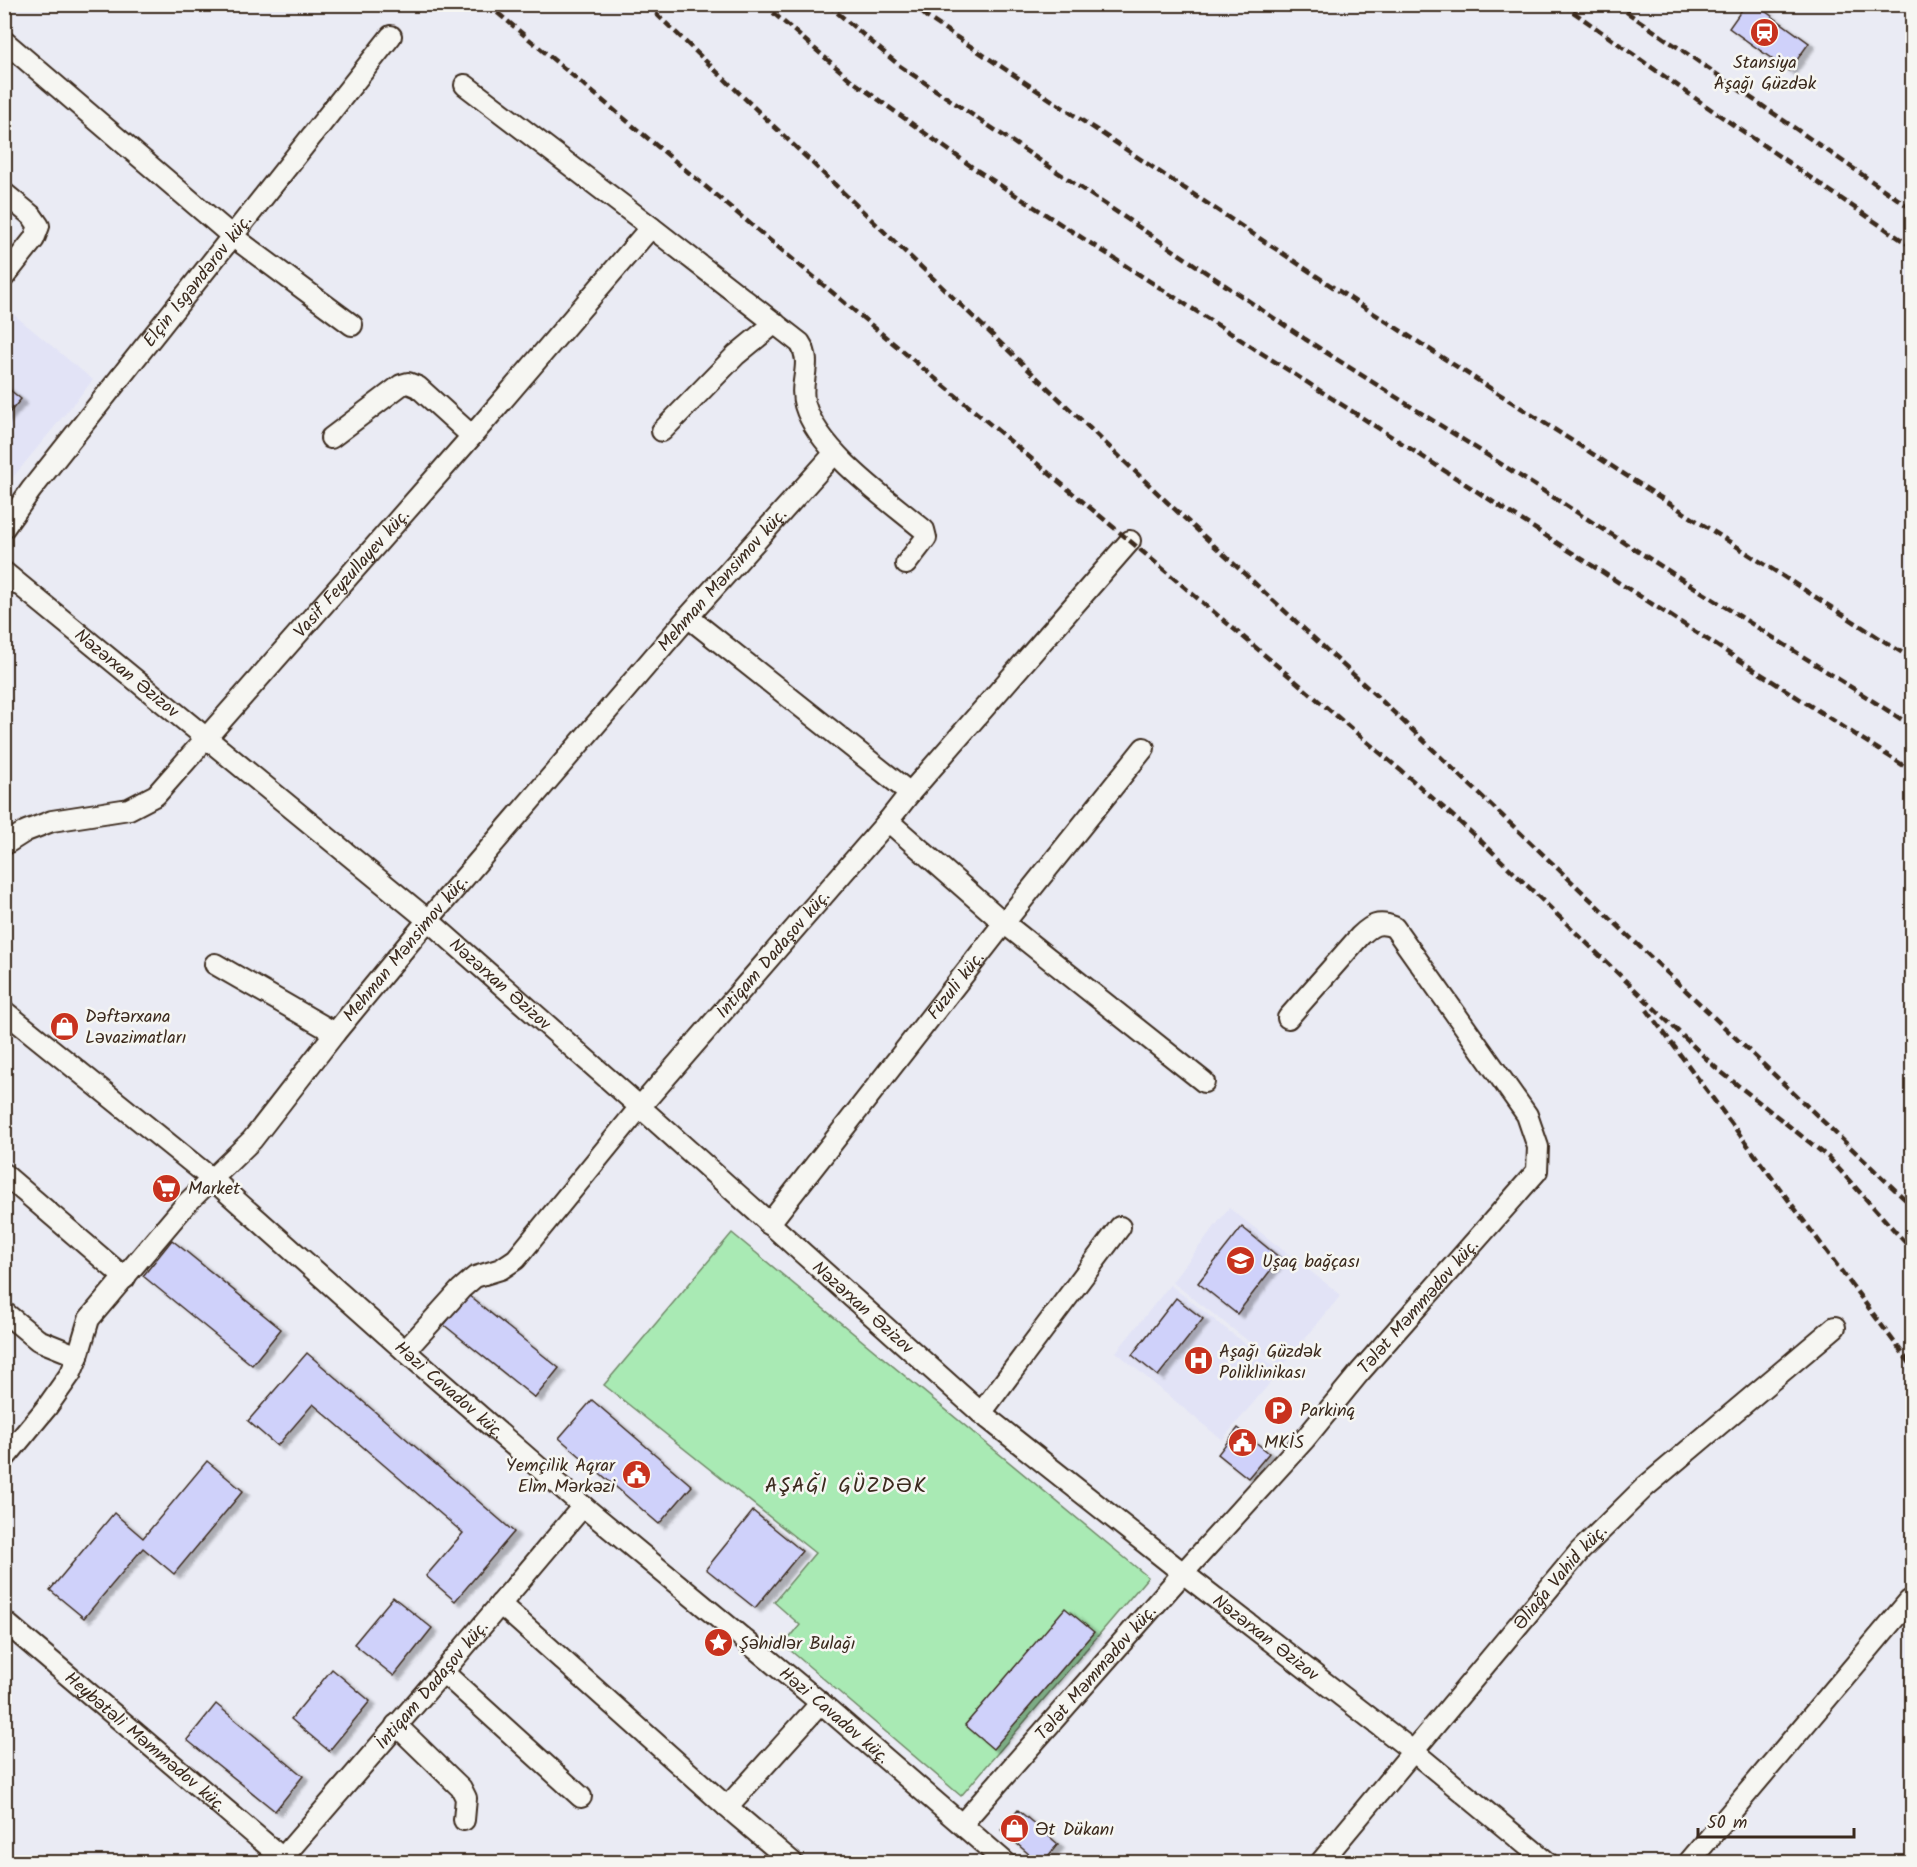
<svg xmlns="http://www.w3.org/2000/svg" width="1917" height="1867" font-family="Kalam,sans-serif">
  <style>
    .built { fill: #e2e3f6 }
    .green { fill: #a9eab4; stroke: #728a69; stroke-width: 1.5 }
    .building { fill: #cfd1fa; stroke: #3b2a1e; stroke-width: 1.5; filter: url(#shadow) }
    .lines { fill: none; stroke-linecap: round; stroke-linejoin: round }
    .street-casing { stroke: #3b2a1e; stroke-width: 24 }
    .street { stroke: #f6f6f2; stroke-width: 20 }
    .rail { stroke: #3b2a1e; stroke-width: 4.5; stroke-dasharray: 9 4.5; stroke-linecap: butt }
    .labels { text-anchor: middle; stroke-width: 5; stroke-linejoin: round; paint-order: stroke }
    .poi-label { font-size: 18px; fill: #3b2a1e; stroke: #f6f6f2; text-anchor: start }
    .street-label { font-size: 18px; fill: #3b2a1e; stroke: #f6f6f2 }
    .quarter-label { font-size: 21px; letter-spacing: 1.5px; fill: #3b2a1e; stroke: #f6f6f2 }
  </style>
  <defs>
    <filter id="shadow"><feDropShadow dx="6" dy="4" stdDeviation="1.5" flood-color="#0004"/></filter>
  </defs>
  <rect width="100%" height="100%" fill="#eaebf4"/>
  <filter id="ink" filterUnits="userSpaceOnUse"><feTurbulence type="fractalNoise" baseFrequency=".0167" numOctaves="2"/><feDisplacementMap in="SourceGraphic" scale="12" xChannelSelector="R" yChannelSelector="G"/><feConvolveMatrix kernelMatrix="1 2 1 2 8 2 1 2 1" color-interpolation-filters="sRGB"/></filter>
  <g filter="url(#ink)">
    <path class="built" d="M7 309 93 380 5 487 4 311Z
      M1229 1208 1341 1295 1282 1367 1172 1282Z
      M1170 1285 1280 1371 1222 1440 1116 1352Z"/>
    <path class="green" d="M732 1233 1148 1577 961 1796 784 1645 800 1625 774 1602 815 1553 604 1385Z"/>
    <path class="building" d="M1746 4H1755L1809 43 1789 71 1729 28Z
      M4 385 21 399 4 419Z
      M1242 1227 1280 1258 1237 1314 1198 1283Z
      M172 1240 281 1329 252 1365 143 1276Z
      M468 1295 559 1368 535 1398 444 1325Z
      M1176 1298 1203 1319 1158 1376 1132 1355Z
      M307 1353 514 1532 455 1601 426 1576 463 1533 313 1404 277 1446 248 1421Z
      M592 1400 692 1486 659 1524 559 1438Z
      M1238 1428 1269 1453 1248 1478 1218 1454Z
      M207 1461 243 1491 174 1574 143 1548 84 1618 50 1590 114 1513 143 1538Z
      M753 1511 802 1551 755 1608 706 1569Z
      M393 1597 432 1628 394 1676 354 1644Z
      M1065 1608 1094 1632 993 1749 965 1725Z
      M332 1669 370 1701 329 1751 291 1719Z
      M216 1704 303 1776 275 1811 187 1740Z
      M1018 1810 1058 1844 1043 1862H1038L1001 1830Z"/>
    <g class="lines">
      <defs>
        <g id="street">
          <path d="M4 41 232 236 352 325"/>
          <path d="M465 85 651 227 800 343C814 364 798 382 805 405 819 452 887 499 924 530L926 538 906 564"/>
          <path d="M4 193 32 216 39 226 34 239 4 277"/>
          <path d="M662 431 736 355 775 323"/>
          <path d="M331 438 401 385 408 383 418 387 472 436"/>
          <path id="s1" d="M4 528 31 490 391 36"/>
          <path id="s2" d="M4 572 428 920 640 1107 981 1413 1183 1573 1414 1752 1547 1862"/>
          <path d="M688 617 910 793"/>
          <path d="M888 821 1004 923 1204 1082"/>
          <path id="s3" d="M4 845 26 831 52 821 129 809 156 795 472 436 651 227"/>
          <path d="M215 964 335 1033"/>
          <path id="s4" d="M4 1011 212 1179 405 1351 583 1506 821 1703 1005 1862"/>
          <path d="M4 1174 125 1278"/>
          <path id="s5" d="M769 1224 1004 923 1144 748"/>
          <path d="M4 1312 38 1340 78 1356"/>
          <path id="s6" d="M405 1351 461 1289 475 1277 501 1269 516 1259 640 1107 888 821 910 793 1130 541"/>
          <path d="M981 1413 1120 1227"/>
          <path id="s7" d="M4 1459 47 1407 71 1373 78 1356 89 1319 186 1204 252 1140 335 1033 428 920 688 617 834 454"/>
          <path d="M500 1604 727 1807 792 1862"/>
          <path id="s8" d="M4 1621 287 1862"/>
          <path d="M443 1672 581 1797"/>
          <path d="M396 1725 461 1788 466 1798 464 1820"/>
          <path d="M727 1807 821 1703"/>
          <path id="s9" d="M962 1824 1183 1573 1305 1439 1360 1372 1537 1171 1538 1147 1527 1115 1394 927C1378 921 1372 925 1360 936L1288 1018"/>
          <path id="s10" d="M279 1862 443 1672 583 1506"/>
          <path id="s11" d="M1321 1862 1580 1551 1645 1487 1835 1327"/>
          <path d="M1689 1862 1909 1601"/>
        </g>
      </defs>
      <use href="#street" class="street-casing"/>
      <use href="#street" class="street"/>
      <path class="rail" d="M487 4 1130 541 1418 785 1482 842 1715 1067 1828 1157 1912 1250
        M646 4 1167 502 1383 702 1912 1206
        M763 4 851 80 975 169 1912 771
        M827 4 900 66 1305 339 1912 726
        M912 4 928 18 1342 293 1912 659
        M1562 4 1719 115 1912 247
        M1615 4 1912 209
        M1647 1010 1912 1366"/>
    </g>
  </g>
  <defs>
    <symbol id="station-disc" viewBox="-11 -11 22 22"><circle r="9.5" fill="#c8321e" stroke="#f6f6f2"/><path d="M-3-6H3Q5-6 5-4V2Q5 4 3 4L4.5 6H3L1.5 4h-3L-3 6H-4.5L-3 4Q-5 4-5 2V-4Q-5-6-3-6ZM-3.5-4v3h7v-3ZM-3.5 1v1.5H-2V1ZM2 1v1.5H3.5V1Z" fill="#fff"/></symbol>
    <symbol id="shop-disc" viewBox="-11 -11 22 22"><circle r="9.5" fill="#c8321e" stroke="#f6f6f2"/><path d="M-5-2.5h2.3a2.7 3.5 0 0 1 5.4 0H5L5.5 6h-11ZM-1.5-2.5h3a1.5 2.3 0 0 0-3 0Z" fill="#fff"/></symbol>
    <symbol id="supermarket-disc" viewBox="-11 -11 22 22"><circle r="9.5" fill="#c8321e" stroke="#f6f6f2"/><path d="M-6-5.5h2.5l.6 2H6L4.5 2H-2.5L-4.4-4H-6ZM-1.5 3.2a1.3 1.3 0 1 0 .1 0ZM3 3.2a1.3 1.3 0 1 0 .1 0Z" fill="#fff"/></symbol>
    <symbol id="school-disc" viewBox="-11 -11 22 22"><circle r="9.5" fill="#c8321e" stroke="#f6f6f2"/><path d="M0-5L7-2L0 1L-7-2ZM-4 1L0 2.5L4 1V4Q0 6-4 4Z" fill="#fff"/></symbol>
    <symbol id="hospital-disc" viewBox="-11 -11 22 22"><circle r="9.5" fill="#c8321e" stroke="#f6f6f2"/><path d="M-5-5h3v3.5h4V-5h3V5h-3V1.5h-4V5h-3Z" fill="#fff"/></symbol>
    <symbol id="parking-disc" viewBox="-11 -11 22 22"><circle r="9.5" fill="#c8321e" stroke="#f6f6f2"/><path d="M-3.5-5.5H1a3.5 3.5 0 0 1 0 7H-1V5.5H-3.5ZM-1-3.4V-.6H.8a1.4 1.4 0 0 0 0-2.8Z" fill="#fff"/></symbol>
    <symbol id="civic-disc" viewBox="-11 -11 22 22"><circle r="9.5" fill="#c8321e" stroke="#f6f6f2"/><path d="M-.6-6.5H3V-4.5H.6V-3L4-1V1h2V6H-6V1h2V-1L-.6-3ZM-1.2 2.5V6h2.4V2.5Z" fill="#fff"/></symbol>
    <symbol id="sight-disc" viewBox="-11 -11 22 22"><circle r="9.5" fill="#c8321e" stroke="#f6f6f2"/><path d="M0-6L1.8-2.2L6-1.7L2.9 1.2L3.7 5.4L0 3.3L-3.7 5.4L-2.9 1.2L-6-1.7L-1.8-2.2Z" fill="#fff"/></symbol>
  </defs>
  <g fill-rule="evenodd">
    <use href="#station-disc" x="1748" y="16" width="33" height="33"/>
    <use href="#shop-disc" x="48" y="1010" width="33" height="33"/>
    <use href="#supermarket-disc" x="150" y="1172" width="33" height="33"/>
    <use href="#school-disc" x="1224" y="1244" width="33" height="33"/>
    <use href="#hospital-disc" x="1182" y="1344" width="33" height="33"/>
    <use href="#parking-disc" x="1262" y="1394" width="33" height="33"/>
    <use href="#civic-disc" x="1226" y="1426" width="33" height="33"/>
    <use href="#civic-disc" x="620" y="1458" width="33" height="33"/>
    <use href="#sight-disc" x="702" y="1626" width="33" height="33"/>
    <use href="#shop-disc" x="998" y="1812" width="33" height="33"/>
  </g>
  <g class="labels">
    <g class="poi-label">
      <text x="1765" y="68" text-anchor="middle">Stansiya<tspan x="1765" dy="21">Aşağı Güzdək</tspan></text>
      <text x="85" y="1022">Dəftərxana<tspan x="85" dy="21">Ləvazimatları</tspan></text>
      <text x="188" y="1194">Market</text>
      <text x="1262" y="1267">Uşaq bağçası</text>
      <text x="1219" y="1357">Aşağı Güzdək<tspan x="1219" dy="21">Poliklinikası</tspan></text>
      <text x="1300" y="1416">Parkinq</text>
      <text x="1264" y="1448">MKİS</text>
      <text x="615" y="1471" text-anchor="end">Yemçilik Aqrar<tspan x="615" dy="21">Elm Mərkəzi</tspan></text>
      <text x="739" y="1649">Şəhidlər Bulağı</text>
      <text x="1035" y="1835">Ət Dükanı</text>
    </g>
    <g class="street-label">
      <text dy="6" stroke="none"><textPath href="#s1" startOffset="314">Elçin İsgəndərov küç.</textPath></text>
      <text dy="6" stroke="none"><textPath href="#s3" startOffset="458">Vasif Feyzullayev küç.</textPath></text>
      <text dy="6" stroke="none"><textPath href="#s7" startOffset="1140">Mehman Mənsimov küç.</textPath></text>
      <text dy="6" stroke="none"><textPath href="#s2" startOffset="159">Nəzərxan Əzizov</textPath></text>
      <text dy="6" stroke="none"><textPath href="#s7" startOffset="654">Mehman Mənsimov küç.</textPath></text>
      <text dy="6" stroke="none"><textPath href="#s6" startOffset="546">İntiqam Dadaşov küç.</textPath></text>
      <text dy="6" stroke="none"><textPath href="#s2" startOffset="645">Nəzərxan Əzizov</textPath></text>
      <text dy="6" stroke="none"><textPath href="#s5" startOffset="303">Füzuli küç.</textPath></text>
      <text dy="6" stroke="none"><textPath href="#s9" startOffset="690">Tələt Məmmədov küç.</textPath></text>
      <text dy="6" stroke="none"><textPath href="#s2" startOffset="1131">Nəzərxan Əzizov</textPath></text>
      <text dy="6" stroke="none"><textPath href="#s4" startOffset="585">Həzi Cavadov küç.</textPath></text>
      <text dy="6" stroke="none"><textPath href="#s11" startOffset="372">Əliağa Vahid küç.</textPath></text>
      <text dy="6" stroke="none"><textPath href="#s2" startOffset="1652">Nəzərxan Əzizov</textPath></text>
      <text dy="6" stroke="none"><textPath href="#s9" startOffset="202">Tələt Məmmədov küç.</textPath></text>
      <text dy="6" stroke="none"><textPath href="#s10" startOffset="234">İntiqam Dadaşov küç.</textPath></text>
      <text dy="6" stroke="none"><textPath href="#s4" startOffset="1089">Həzi Cavadov küç.</textPath></text>
      <text dy="6" stroke="none"><textPath href="#s8" startOffset="186">Heybətəli Məmmədov küç.</textPath></text>
    </g>
    <g class="quarter-label">
      <text x="846" y="1492">AŞAĞI GÜZDƏK</text>
    </g>
  </g>
  <rect width="1917" height="1867" fill="none" stroke="#f6f6f2" stroke-width="24"/>
  <rect x="12" y="12" width="1893" height="1843" fill="none" stroke="#3b2a1e" stroke-width="2" filter="url(#ink)"/>
  <path d="M1698 1828v9h156v-9" fill="none" stroke="#3b2a1e" stroke-width="3"/>
  <text x="1707" y="1828" font-size="18" fill="#3b2a1e" stroke="#f6f6f2" stroke-width="4.5" paint-order="stroke">50 m</text>
</svg>
